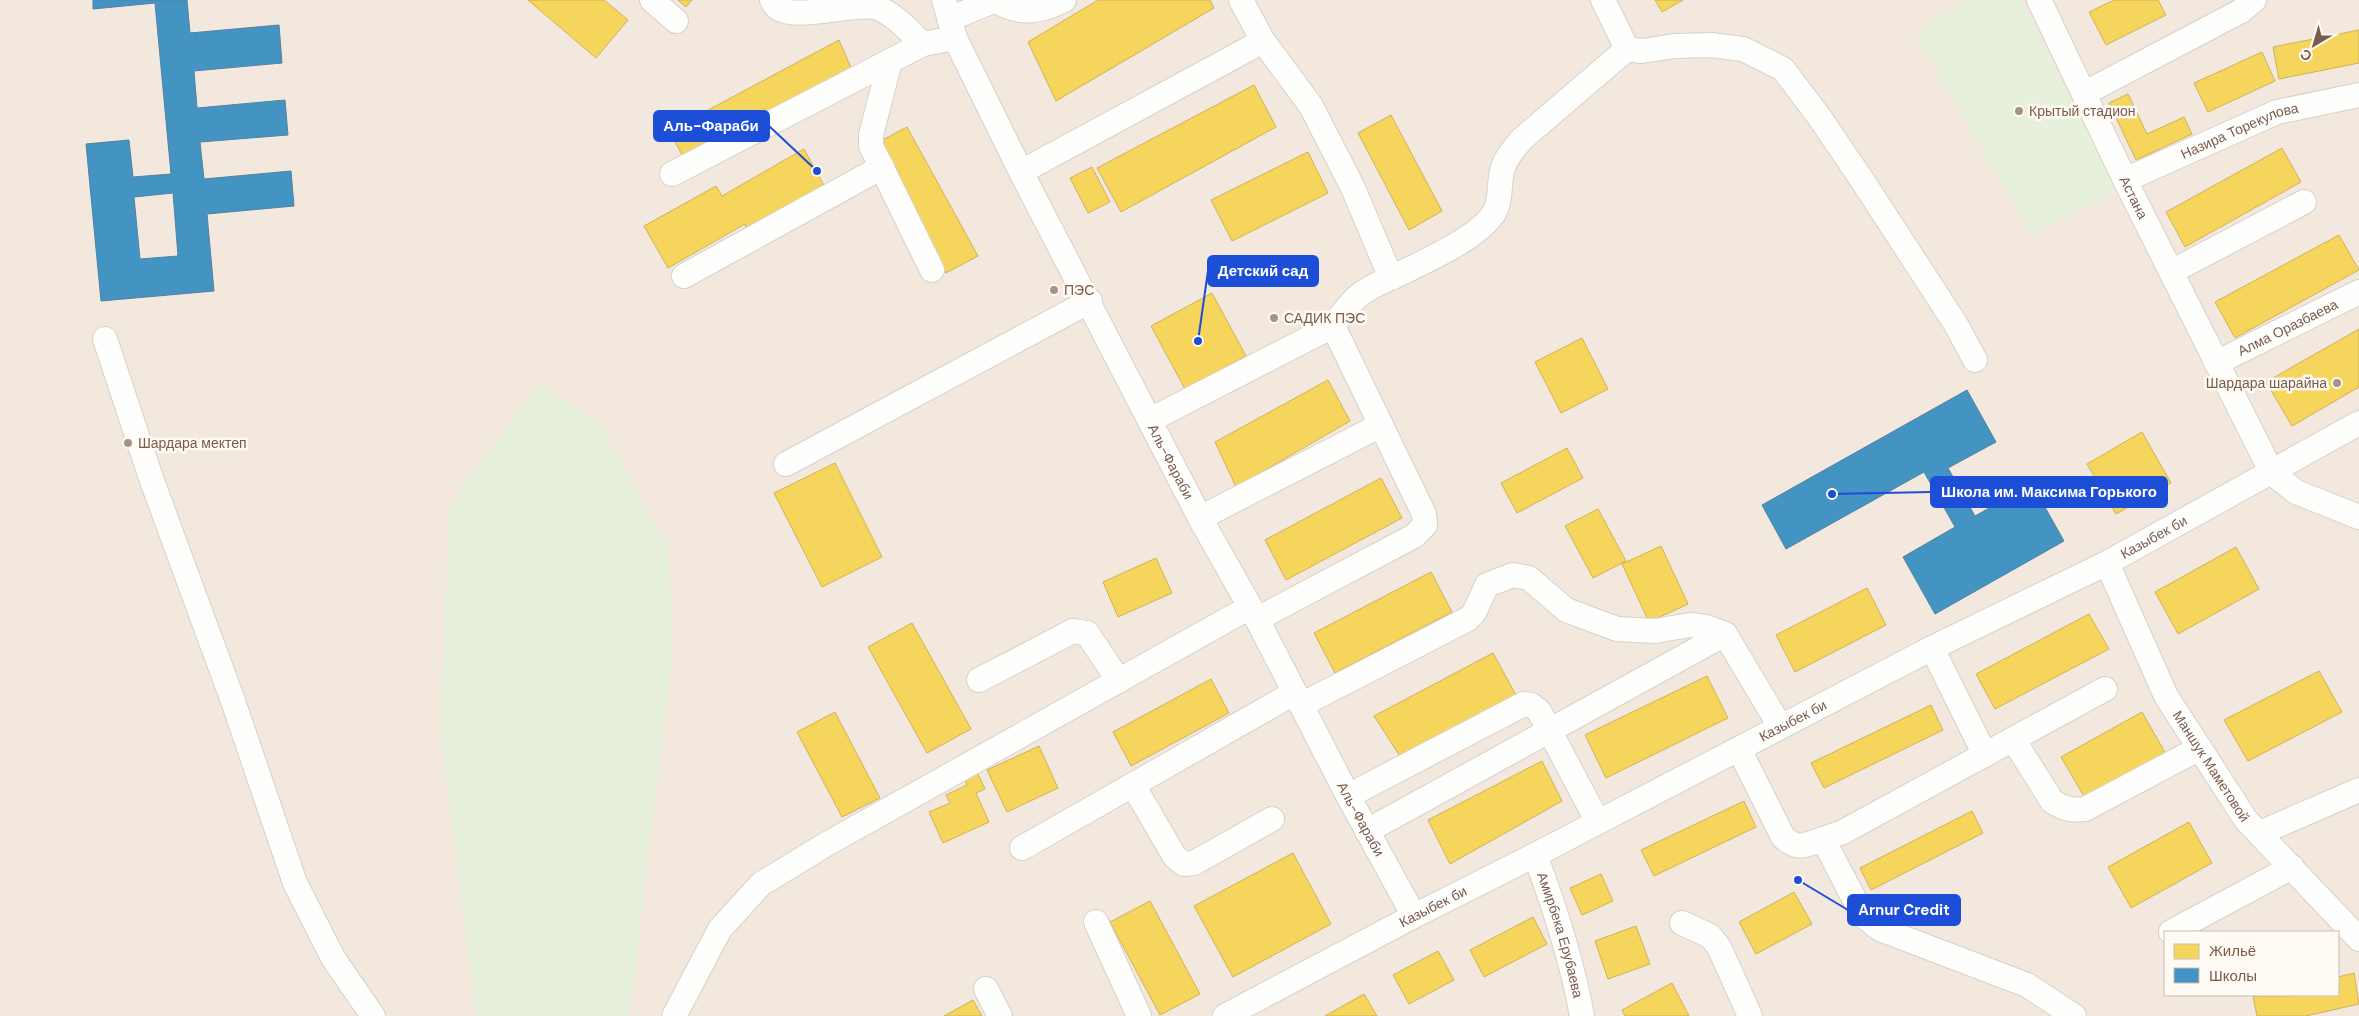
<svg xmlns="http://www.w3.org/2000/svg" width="2359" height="1016" font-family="'DM Sans',sans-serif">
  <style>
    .residential { fill: #f2e8de; fill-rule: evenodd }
    .green { fill: #e7f0db }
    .homes { fill: #f6d55c; stroke: #d1b158 }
    .schools { fill: #4393c3; stroke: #5482a0; fill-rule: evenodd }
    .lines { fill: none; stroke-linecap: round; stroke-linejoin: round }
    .minor-casing { stroke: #d7d1cb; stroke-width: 26 }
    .minor { stroke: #fefefd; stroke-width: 24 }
    .poi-dot { fill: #a69286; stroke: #fffaf3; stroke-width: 2 }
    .labels { text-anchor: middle; stroke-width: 5; stroke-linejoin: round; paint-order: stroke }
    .poi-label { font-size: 14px; fill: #7a5c4d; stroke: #fffaf3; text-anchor: start }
    .street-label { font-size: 14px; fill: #7a5c4d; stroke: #fffaf3 }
    .leader { fill: none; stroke: #1d4ed8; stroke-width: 2 }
    .callout-dot { fill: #1d4ed8; stroke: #fffaf3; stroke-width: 2 }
    .callout { fill: #1d4ed8; stroke: #1d4ed8; stroke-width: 2 }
    .callout-label { font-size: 15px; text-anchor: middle; font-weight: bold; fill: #fff }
  </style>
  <rect width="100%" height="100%" fill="#f9f5f0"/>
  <path class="residential" d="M0 0H2359V1016H0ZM2165 932H2338V995H2165Z"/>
  <path class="green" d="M1968 0H2020L2119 189 2031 234 1915 33Z
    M539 383 599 422 668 548 673 649 629 1016H476L440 726 450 506Z"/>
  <path class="homes" d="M528 0H604L628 20 596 58Z
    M678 0H692L686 7Z
    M1098 0H1210L1214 8 1056 101 1028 42Z
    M1655 0H1683L1662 12Z
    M2114 0H2158L2166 15 2106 45 2089 12Z
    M2359 30V63L2279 79 2273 47Z
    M839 40 853 72 685 160 669 131Z
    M2262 52 2275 81 2208 112 2194 83Z
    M1254 85 1276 127 1121 212 1097 168Z
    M2128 94 2147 134 2184 117 2192 134 2136 160 2109 103Z
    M1391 115 1442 211 1409 230 1358 133Z
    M907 127 978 256 946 273 875 144Z
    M2282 148 2301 182 2185 247 2166 212Z
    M804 149 826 189 747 233 745 224 668 268 644 226 716 186 722 196Z
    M1308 152 1328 193 1232 241 1211 200Z
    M1092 167 1110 202 1088 213 1070 178Z
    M2339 235 2359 270 2235 338 2215 302Z
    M1212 293 1246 356 1185 389 1151 326Z
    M2359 329V387L2292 426 2266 382Z
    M1582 338 1608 389 1561 413 1535 362Z
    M1328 380 1350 421 1236 487 1215 442Z
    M2142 432 2171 483 2116 514 2087 464Z
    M1567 448 1583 478 1517 513 1501 483Z
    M835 463 882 557 822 587 774 493Z
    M1381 478 1402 518 1286 580 1265 540Z
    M1598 509 1626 561 1593 578 1565 526Z
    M1661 546 1688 604 1649 622 1622 564Z
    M2236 547 2259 589 2178 634 2155 592Z
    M1156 558 1172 593 1118 617 1103 582Z
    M1431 572 1452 612 1335 673 1314 633Z
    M1867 588 1886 625 1795 672 1776 635Z
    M2089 614 2109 649 1995 709 1976 674Z
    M912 623 971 729 927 753 868 647Z
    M1493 653 1517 697 1403 761 1374 716Z
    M2319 671 2342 712 2248 761 2224 720Z
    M1707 676 1728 718 1606 778 1585 735Z
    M1211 679 1229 713 1131 766 1113 732Z
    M1931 705 1943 730 1824 788 1811 763Z
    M835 712 880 798 842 817 797 732Z
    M2142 712 2166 754 2085 798 2061 757Z
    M1039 746 1058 788 1007 812 987 770Z
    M1542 761 1562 801 1450 864 1428 820Z
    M977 772 985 789 976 793 989 822 943 843 929 812 950 803 946 795 967 785 964 778Z
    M1744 801 1756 827 1654 876 1641 850Z
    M1972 811 1983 833 1871 890 1860 868Z
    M2189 822 2212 863 2131 908 2108 867Z
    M1293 853 1331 924 1233 977 1194 906Z
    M1601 874 1613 901 1582 915 1570 888Z
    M1794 892 1812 924 1756 954 1739 922Z
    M1150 901 1200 994 1160 1015 1110 922Z
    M1533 917 1547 944 1484 977 1470 950Z
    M1636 926 1650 964 1608 979 1595 941Z
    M1438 951 1454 980 1409 1004 1393 975Z
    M2354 973 2359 1004 2306 1016H2257L2253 996 2338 995V977Z
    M1672 983 1689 1016H1625L1622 1010Z
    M1364 994 1377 1016H1325Z
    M973 1000 982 1016H944Z"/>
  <path class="schools" d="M93 0H187L190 33 279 25 282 63 194 71 197 108 285 100 288 135 200 142 204 179 291 171 294 206 207 214 214 291 101 301 86 144 129 140 133 177 171 174 155 3 93 9ZM173 193 178 256 140 259 134 197Z
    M1967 390 1996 442 1948 468 1975 516 2032 484 2064 541 1935 614 1903 557 1955 527 1924 472 1786 549 1762 505Z"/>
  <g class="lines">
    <defs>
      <g id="minor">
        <path d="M652 0 676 21"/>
        <path d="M772 0C781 28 855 0 878 8 895 15 909 31 923 44"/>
        <path id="s1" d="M944 0 955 38 1021 172 1200 518 1257 619 1348 796 1414 916"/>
        <path d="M996 0C1018 16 1041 12 1064 0"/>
        <path d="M1603 0 1627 49 1642 51 1675 46 1711 45 1743 49 1783 69 1820 118 1862 180 1955 323 1975 360"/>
        <path id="s2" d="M2039 0 2125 180 2272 473 2296 492 2359 517"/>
        <path d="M949 19 996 0"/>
        <path d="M890 61 871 135V146L932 270"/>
        <path d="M2085 93 2241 11 2254 0"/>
        <path d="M1021 172 1263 41"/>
        <path d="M672 174 923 44 955 38"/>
        <path id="s3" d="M2125 180 2277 112 2359 95"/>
        <path d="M2171 272 2304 202"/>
        <path d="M684 276 882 167"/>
        <path d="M1391 278C1417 265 1485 236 1496 209 1501 197 1499 184 1502 171 1505 158 1514 149 1522 139L1627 49"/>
        <path d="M105 339 151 478 233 701 295 883 333 958 373 1016"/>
        <path id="s4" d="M2216 363 2359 292"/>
        <path d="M1150 420 1333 326C1353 299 1359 291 1391 278L1353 188 1311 106 1263 41 1241 0"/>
        <path d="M786 464 1090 301"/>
        <path d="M1200 518 1381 425"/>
        <path id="s5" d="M2107 563 2166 696 2246 820 2359 939"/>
        <path d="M1257 619 1414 536 1425 525 1424 514 1333 326"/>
        <path d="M1932 648 1985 755"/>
        <path d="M979 680 1073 631 1087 633 1119 681"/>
        <path d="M1301 705 1468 619 1474 613 1487 585 1513 575 1529 578 1566 610 1617 629 1655 631 1690 625 1706 627 1725 634 1780 726"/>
        <path d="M2013 739 2052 801C2061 808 2072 811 2085 809L2200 748"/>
        <path d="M1739 749 1783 837C1798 851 1805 845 1823 839L1863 916 1880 929 2027 985 2074 1016"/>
        <path d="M1133 785 1175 857 1184 864 1194 863 1272 819"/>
        <path d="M1348 796 1524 704 1531 705 1539 711 1598 822"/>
        <path d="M1367 831 1725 634"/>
        <path d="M2260 833 2359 790"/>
        <path d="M1823 839 1843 832 2105 689"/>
        <path d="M1022 848 1294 693"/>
        <path id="s6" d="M1535 855C1555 908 1572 960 1582 1016"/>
        <path d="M1096 922 1139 1016"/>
        <path d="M1682 923 1710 936 1719 947 1750 1016"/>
        <path d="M2171 932 2292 867"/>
        <path d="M986 989 1000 1016"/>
        <path d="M674 1016 720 929 761 884 825 845 1250 607"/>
        <path id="s7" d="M1225 1016 1414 916 1535 855 1932 648 2107 563 2359 423"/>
      </g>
    </defs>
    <use href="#minor" class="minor-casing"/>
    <use href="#minor" class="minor"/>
  </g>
  <g class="poi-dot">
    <circle cx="2019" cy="111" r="5"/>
    <circle cx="1054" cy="290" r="5"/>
    <circle cx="1274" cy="318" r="5"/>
    <circle cx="2337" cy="383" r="5"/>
    <circle cx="128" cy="443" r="5"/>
  </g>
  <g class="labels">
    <g class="poi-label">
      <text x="2029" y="116">Крытый стадион</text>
      <text x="1064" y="295">ПЭС</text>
      <text x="1284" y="323">САДИК ПЭС</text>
      <text x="2327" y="388" text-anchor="end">Шардара шарайна</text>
      <text x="138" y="448">Шардара мектеп</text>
    </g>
    <g class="street-label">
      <text dy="5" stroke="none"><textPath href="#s3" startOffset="125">Назира Торекулова</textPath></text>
      <text dy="5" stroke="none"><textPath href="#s2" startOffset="219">Астана</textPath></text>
      <text dy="5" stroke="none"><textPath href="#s4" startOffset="80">Алма Оразбаева</textPath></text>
      <text dy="5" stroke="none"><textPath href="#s1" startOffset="515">Аль-Фараби</textPath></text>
      <text dy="5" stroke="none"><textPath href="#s7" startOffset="1045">Казыбек би</textPath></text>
      <text dy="5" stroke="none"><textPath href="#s7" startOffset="640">Казыбек би</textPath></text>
      <text dy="5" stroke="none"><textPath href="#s5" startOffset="229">Маншук Маметовой</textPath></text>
      <text dy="5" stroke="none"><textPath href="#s1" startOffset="920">Аль-Фараби</textPath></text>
      <text dy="5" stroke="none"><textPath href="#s7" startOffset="235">Казыбек би</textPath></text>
      <text dy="5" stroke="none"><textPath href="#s6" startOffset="84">Амирбека Ерубаева</textPath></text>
    </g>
  </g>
  <path class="leader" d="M817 171L769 126M1198 341L1208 271M1832 494L1931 492M1798 880L1848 910"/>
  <g class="callout-dot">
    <circle cx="817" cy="171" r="5"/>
    <circle cx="1198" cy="341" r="5"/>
    <circle cx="1832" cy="494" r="5"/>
    <circle cx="1798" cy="880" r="5"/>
  </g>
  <g class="callout">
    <rect x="654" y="111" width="115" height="30" rx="5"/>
    <rect x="1208" y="256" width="110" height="30" rx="5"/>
    <rect x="1931" y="477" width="236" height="30" rx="5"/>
    <rect x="1848" y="895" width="112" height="30" rx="5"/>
  </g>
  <g class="callout-label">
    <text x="711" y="131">Аль-Фараби</text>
    <text x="1263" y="276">Детский сад</text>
    <text x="2049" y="497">Школа им. Максима Горького</text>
    <text x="1904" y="915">Arnur Credit</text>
  </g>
  <rect x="2164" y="931" width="175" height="65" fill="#fffaf3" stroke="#cabbb1"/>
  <rect x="2174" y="944" width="25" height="15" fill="#f6d55c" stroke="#cabbb1"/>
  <text x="2209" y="956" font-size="15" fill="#7a5c4d">Жильё</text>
  <rect x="2174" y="968" width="25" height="15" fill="#4393c3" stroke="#cabbb1"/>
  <text x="2209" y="981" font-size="15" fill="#7a5c4d">Школы</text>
  <g transform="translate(2314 45) rotate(218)" stroke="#fffaf3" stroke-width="4" paint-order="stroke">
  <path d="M0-4L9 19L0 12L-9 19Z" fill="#7a5c4d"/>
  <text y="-8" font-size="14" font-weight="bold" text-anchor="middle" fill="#7a5c4d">С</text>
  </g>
</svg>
